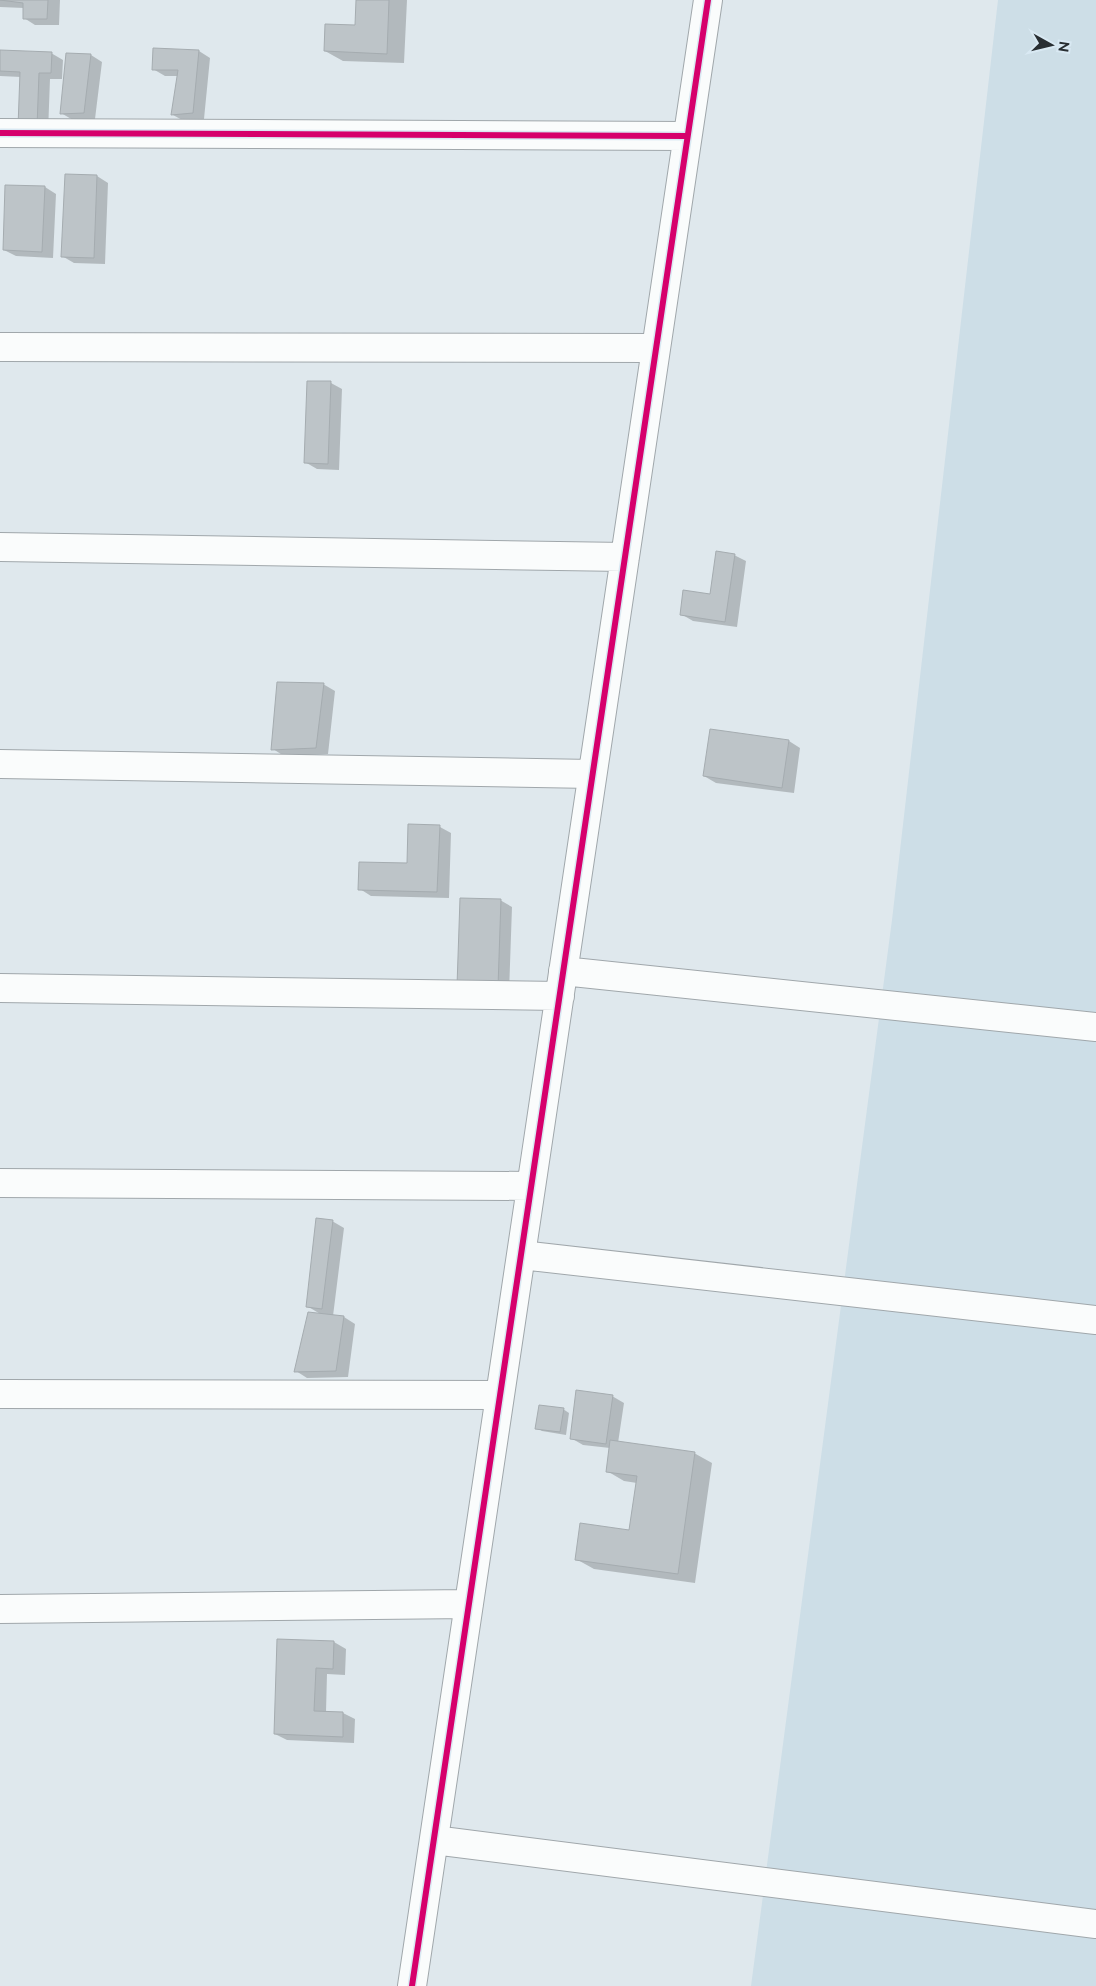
<svg xmlns="http://www.w3.org/2000/svg" width="1096" height="1986" font-family="Raleway,sans-serif">
  <style>
    .built { fill: #cddee7 }
    .shadow { fill: #0003 }
    .building { fill: #bdc4c8; stroke: #a5acb0 }
    .lines { fill: none; stroke-linecap: round; stroke-linejoin: round }
    .minor-casing { stroke: #a0a7ab; stroke-width: 30 }
    .minor { stroke: #fafcfc; stroke-width: 28 }
    .cycleway-casing { stroke: #d9e9f3; stroke-width: 9 }
    .cycleway { stroke: #d6006c; stroke-width: 6 }
  </style>
  <rect width="100%" height="100%" fill="#dfe8ed"/>
  <path class="built" d="M998 0H1096V1986H751L892 920Z"/>
  <path class="shadow" d="M0 0H60L59 25H35L24 18V8L0 7Z
    M357 0H407L404 63 343 61 325 51 356 27Z
    M0 51 51 53 63 60 62 79H50L48 133H31L21 77 0 76Z
    M199 51 210 58 204 119 184 121 173 115 178 76H165L153 69Z
    M91 55 102 62 95 119 73 120 61 113Z
    M97 176 108 183 105 264 74 263 62 256Z
    M45 187 56 194 53 258 16 256 4 250Z
    M331 383 342 389 339 470 317 469 305 462Z
    M734 555 746 561 737 627 693 621 681 614 711 596Z
    M323 684 335 691 328 754 284 756 273 749Z
    M789 741 800 748 794 793 716 783 704 776Z
    M440 827 451 833 449 898 371 896 360 889 408 864Z
    M500 900 512 907 509 993 458 985Z
    M332 1221 344 1228 333 1316 344 1317 355 1324 348 1377 307 1378 296 1371 322 1315 307 1306Z
    M612 1396 624 1403 618 1443 694 1453 712 1463 695 1583 594 1569 576 1559 630 1531 637 1483 624 1481 607 1471 610 1448 583 1445 571 1438Z
    M563 1409 569 1413 566 1435 542 1431 537 1428Z
    M278 1640 334 1642 346 1649 345 1675 327 1674 326 1712 343 1713 355 1719 354 1743 287 1740 275 1734Z"/>
  <path class="building" d="M0 0H48L47 19H23V3Z
    M356 0H389L387 54 324 51 325 24 355 25Z
    M153 48 199 50 193 113 171 115 178 70H152Z
    M0 50 52 52 51 73H39L37 127H18L20 72 0 71Z
    M66 53 91 54 84 113 60 114Z
    M65 174 97 175 94 258 61 257Z
    M5 185 45 186 42 252 3 250Z
    M307 381H331L328 464 304 463Z
    M716 551 735 554 725 622 680 615 683 590 710 594Z
    M277 682 324 683 316 748 271 750Z
    M710 729 789 740 782 788 703 776Z
    M408 824 440 825 437 892 358 890 359 862 407 863Z
    M460 898 501 899 498 987 457 986Z
    M316 1218 333 1220 322 1309 306 1307Z
    M308 1312 344 1316 336 1371 294 1372Z
    M576 1390 613 1395 606 1444 570 1439Z
    M539 1405 564 1408 560 1432 535 1429Z
    M610 1440 695 1452 678 1574 575 1560 580 1523 629 1530 637 1476 606 1472Z
    M277 1639 334 1641 333 1669 316 1668 314 1711 343 1712V1737L274 1734Z"/>
  <g class="lines">
    <defs>
      <path id="minor" d="M0 133 687 136
        M0 347 656 348
        M0 547 625 557
        M0 764 592 774
        M563 971 1096 1027
        M0 988 560 996
        M0 1183 531 1186
        M521 1255 1096 1320
        M0 1394 500 1395
        M0 1609 469 1604
        M434 1840 1096 1924
        M412 1986 708 0"/>
    </defs>
    <use href="#minor" class="minor-casing"/>
    <use href="#minor" class="minor"/>
    <defs>
      <path id="cycleway" d="M0 133 687 136
        M412 1986 708 0"/>
    </defs>
    <use href="#cycleway" class="cycleway-casing"/>
    <use href="#cycleway" class="cycleway"/>
  </g>
  <g transform="translate(1051 45) rotate(98)" stroke="#d9e9f3" stroke-width="4" paint-order="stroke">
  <path d="M0-4L9 19L0 12L-9 19Z" fill="#282e32"/>
  <text y="-8" font-size="14" font-weight="bold" text-anchor="middle" fill="#282e32">N</text>
  </g>
</svg>
